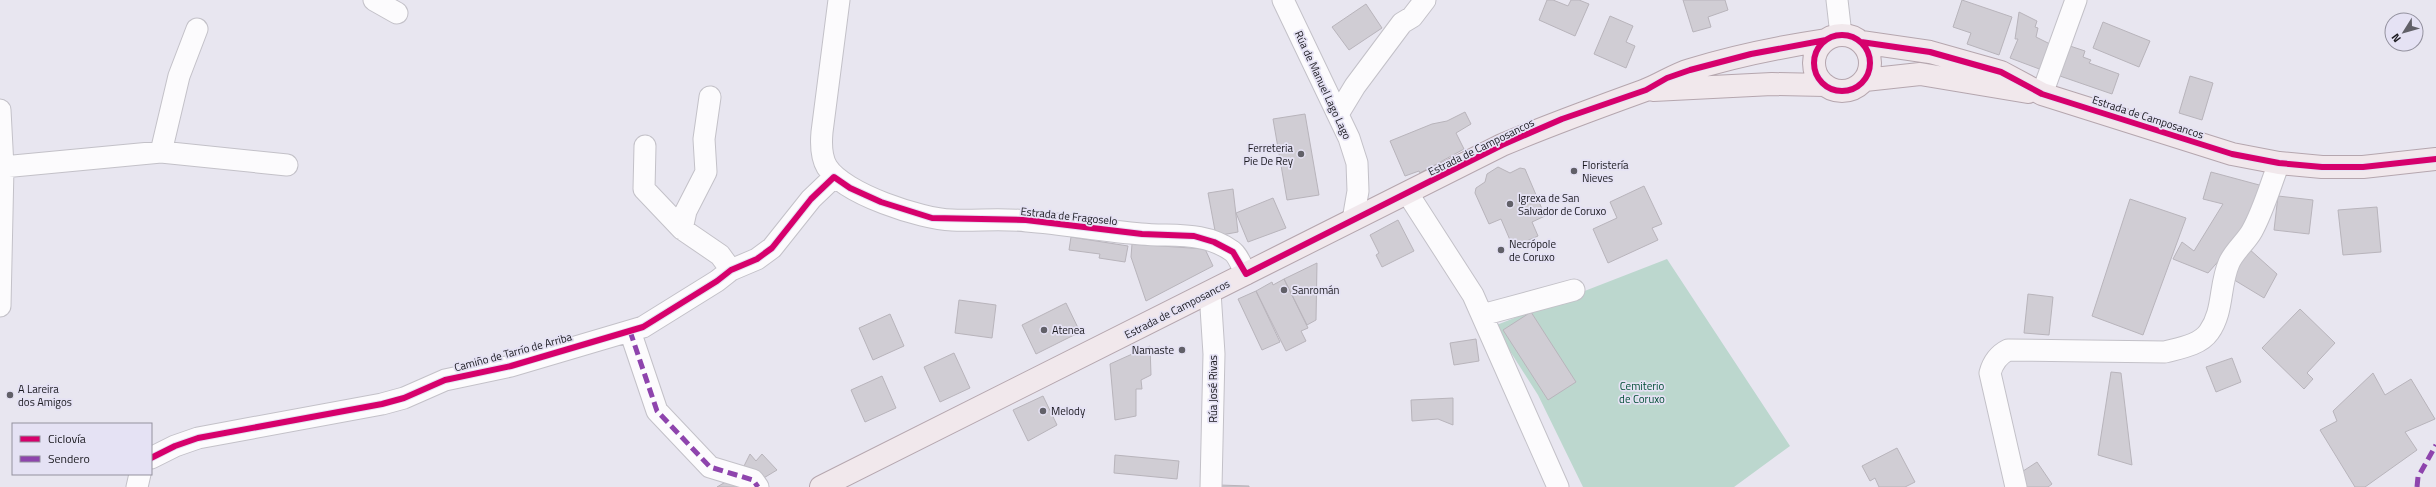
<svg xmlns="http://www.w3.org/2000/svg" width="2436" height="487" font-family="'Titillium Web',sans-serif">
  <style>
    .green { fill: #bcd7ce }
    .building { fill: #d0cdd4; stroke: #b8b4bb }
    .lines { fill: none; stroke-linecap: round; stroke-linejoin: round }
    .minor-casing { stroke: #c3c1c8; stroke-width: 23 }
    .major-casing { stroke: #b5a6ae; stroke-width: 24 }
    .minor { stroke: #fcfbfd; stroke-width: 21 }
    .major { stroke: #f1e8ec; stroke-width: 22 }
    .quiet { stroke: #8e44ad; stroke-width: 5; stroke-dasharray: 10 5; stroke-linecap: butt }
    .cycleway-casing { stroke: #e5e2f4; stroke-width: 8 }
    .cycleway { stroke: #d6006c; stroke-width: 6 }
    .poi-dot { fill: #616068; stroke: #e5e2f4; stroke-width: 1.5 }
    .labels { text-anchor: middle; stroke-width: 3.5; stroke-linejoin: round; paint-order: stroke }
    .street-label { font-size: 11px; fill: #19181e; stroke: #e5e2f4 }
    .poi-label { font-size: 11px; fill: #19181e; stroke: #e5e2f4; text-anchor: start }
    .park-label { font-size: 11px; fill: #004d35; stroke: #e5e2f4 }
  </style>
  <rect width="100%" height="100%" fill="#e8e6f0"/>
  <path class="green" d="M1667 259 1790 446 1734 487H1583L1538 395 1494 326Z"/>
  <path class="building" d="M1547 0H1553L1568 6 1571 0H1579L1589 4 1575 36 1539 20Z
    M1683 0H1725L1728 10 1708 17 1711 27 1693 32Z
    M1962 0 2012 17 1999 55 1967 44 1971 33 1953 27Z
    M1366 4 1382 28 1349 50 1332 27Z
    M2019 12 2037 21 2035 27 2038 28 2036 37 2050 44 2042 70 2010 58 2018 39H2015Z
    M1610 16 1633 26 1626 42 1635 46 1626 68 1594 54Z
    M2103 22 2150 41 2139 67 2093 48Z
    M2067 45 2085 51 2083 57 2091 60 2089 63 2119 74 2112 94 2057 75Z
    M2190 76 2213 83 2202 120 2179 113Z
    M1465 112 1471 124 1456 133 1464 149 1420 173 1419 171 1405 176 1390 141 1432 124 1447 121Z
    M1305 114 1319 195 1287 200 1273 119Z
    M1498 167 1510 173 1520 168 1525 169 1545 216 1532 222 1538 236 1513 247 1501 219 1489 224 1475 193 1476 188 1485 182 1487 174Z
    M2211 172 2263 186 2237 240 2208 273 2173 259 2182 242 2194 251 2223 204 2203 199Z
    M1644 186 1662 224 1652 228 1658 240 1608 263 1593 229 1617 218 1610 202Z
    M1233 189 1238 232 1216 236 1208 193Z
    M2278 196 2313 200 2309 234 2274 230Z
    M1273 198 1286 228 1248 242 1236 213Z
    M2130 199 2186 218 2143 335 2092 316Z
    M2377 207 2381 252 2343 255 2338 210Z
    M1398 220 1414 251 1382 267 1376 255 1379 253 1370 235Z
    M1071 237 1128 246 1125 262 1099 258 1100 254 1069 250Z
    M1132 244 1205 249 1213 266 1146 301 1131 257Z
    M2248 248 2277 274 2264 298 2231 278Z
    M1317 263 1316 320 1307 325 1284 279Z
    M1284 279 1308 328 1301 331 1306 341 1286 351 1256 291 1272 282 1273 285Z
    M1256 291 1280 342 1262 350 1238 299Z
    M2028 294 2053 297 2049 335 2024 333Z
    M959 300 996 305 992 338 955 333Z
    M1066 303 1080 332 1036 354 1022 325Z
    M2300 309 2335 343 2307 373 2313 379 2304 389 2262 348Z
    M1531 312 1576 382 1548 400 1503 330Z
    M890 314 904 346 873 360 859 328Z
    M1476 339 1479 361 1454 365 1450 343Z
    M1150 346 1151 375 1141 380 1142 389H1136V416L1115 420 1110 364Z
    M954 353 970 388 940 402 924 367Z
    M2232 358 2241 382 2216 392 2206 367Z
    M2111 372 2121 373 2132 465 2098 455Z
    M2373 373 2385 395 2411 379 2435 419 2405 432 2417 450 2365 487H2355L2320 430 2337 421 2333 411Z
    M882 376 896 408 865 422 851 390Z
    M1043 396 1057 425 1028 441 1013 410Z
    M1453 398V425L1438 419 1412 421 1411 400Z
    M1897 448 1915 482 1905 487H1879L1875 478 1870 481 1862 466Z
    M750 454 756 461 762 454 777 470 757 482 743 468Z
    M1115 455 1179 461 1177 479 1114 473Z
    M2037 462 2052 484 2048 487H2025L2017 475Z
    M734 477 753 487H717Z
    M1219 485 1249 486V487H1219Z"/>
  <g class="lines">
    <defs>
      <path id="minor" d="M374 0 397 13
        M839 0 822 132C821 143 821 157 827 167 844 194 921 219 952 220 977 221 1002 218 1027 221 1065 224 1103 231 1141 234 1173 237 1204 231 1232 251 1238 255 1242 267 1246 274
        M1283 0 1349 138 1357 163 1358 191 1353 220
        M1837 0 1841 35
        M2042 94 2076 0
        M0 110 3 167 0 306
        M1338 114 1355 86 1402 23 1412 17 1425 0
        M645 146 644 189 682 229 720 255 731 270
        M161 152 179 76 197 29
        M3 167 161 152 287 165
        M1408 194 1473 295 1558 487
        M682 229 686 211 706 172 704 139 710 97
        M1210 292 1214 354 1211 487
        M1482 315 1574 290
        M630 331 657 411 710 467 753 480 758 487
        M151 458 175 446 198 438 382 404 404 398 445 380 511 366 643 327 717 281 731 270 757 259 772 248 811 199 834 177
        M137 487 140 474
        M2016 487 1990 373C1993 362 1998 355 2008 350L2165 352C2180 348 2200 345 2209 332 2224 311 2219 286 2229 263 2234 251 2246 242 2252 231 2264 209 2270 186 2279 163"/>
      <path id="major" d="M1814 63a28 28 0 1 1 56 0a28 28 0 1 1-56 0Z
        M1861 42 1930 52 2001 72 2042 94 2232 154 2279 163 2322 167H2363L2436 159
        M1865 80 1920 74 2028 92
        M1653 90 1772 84 1825 85
        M821 487 1502 145C1549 125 1596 108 1643 91 1660 85 1673 75 1690 70 1735 56 1780 47 1826 40"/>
    </defs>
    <use href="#minor" class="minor-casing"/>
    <use href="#major" class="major-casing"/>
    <use href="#minor" class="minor"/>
    <use href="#major" class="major"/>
    <path class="quiet" d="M630 331 657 411 710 467 753 480 758 487
      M2417 487 2418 477 2436 445"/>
    <defs>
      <path id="cycleway" d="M1814 63a28 28 0 1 1 56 0a28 28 0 1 1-56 0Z
        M1861 42 1930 52 2001 72 2042 94 2232 154 2279 163 2322 167H2363L2436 159
        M151 458 175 446 198 438 382 404 404 398 445 380 511 366 643 327 717 281 731 270 757 259 772 248 811 199 834 177 850 188 881 202 932 218 1026 220 1142 234 1194 236 1214 242 1233 252 1246 274 1502 145 1562 119 1646 90 1667 78 1690 70 1751 54 1826 40"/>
    </defs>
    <use href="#cycleway" class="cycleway-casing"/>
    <use href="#cycleway" class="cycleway"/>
  </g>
  <g class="poi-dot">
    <circle cx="1301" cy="154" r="4"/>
    <circle cx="1574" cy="171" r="4"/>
    <circle cx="1510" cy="204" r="4"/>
    <circle cx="1501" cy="250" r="4"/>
    <circle cx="1284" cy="290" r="4"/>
    <circle cx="1044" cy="330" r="4"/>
    <circle cx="1182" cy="350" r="4"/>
    <circle cx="10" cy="395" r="4"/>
    <circle cx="1043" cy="411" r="4"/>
  </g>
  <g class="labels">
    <g class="street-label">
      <text transform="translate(1323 85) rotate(65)" y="4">Rúa de Manuel Lago Lago</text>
      <text transform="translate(2148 117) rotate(18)" y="4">Estrada de Camposancos</text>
      <text transform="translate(1481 147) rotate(-26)" y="4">Estrada de Camposancos</text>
      <text transform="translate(1069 216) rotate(6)" y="4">Estrada de Fragoselo</text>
      <text transform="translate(1177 309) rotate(-27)" y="4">Estrada de Camposancos</text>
      <text transform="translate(513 352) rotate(-15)" y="4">Camiño de Tarrío de Arriba</text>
      <text transform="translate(1213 389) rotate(-90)" y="4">Rúa José Rivas</text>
    </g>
    <g class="poi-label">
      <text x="1293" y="152" text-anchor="end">Ferreteria<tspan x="1293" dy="13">Pie De Rey</tspan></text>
      <text x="1582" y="169">Floristería<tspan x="1582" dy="13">Nieves</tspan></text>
      <text x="1518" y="202">Igrexa de San<tspan x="1518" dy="13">Salvador de Coruxo</tspan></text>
      <text x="1509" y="248">Necrópole<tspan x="1509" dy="13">de Coruxo</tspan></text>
      <text x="1292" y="294">Sanromán</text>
      <text x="1052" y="334">Atenea</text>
      <text x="1174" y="354" text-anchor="end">Namaste</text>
      <text x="18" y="393">A Lareira<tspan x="18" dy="13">dos Amigos</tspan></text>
      <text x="1051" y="415">Melody</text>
    </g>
    <g class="park-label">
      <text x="1642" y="390">Cemiterio<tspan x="1642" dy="13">de Coruxo</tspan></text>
    </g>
  </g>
  <rect x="12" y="423" width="140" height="52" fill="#e5e2f4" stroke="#93919e"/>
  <rect x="20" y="436" width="20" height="6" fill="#d6006c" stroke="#93919e"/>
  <text x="48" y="443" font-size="12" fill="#19181e">Ciclovía</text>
  <rect x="20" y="456" width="20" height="6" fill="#8e44ad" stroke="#93919e"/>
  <text x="48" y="463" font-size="12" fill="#19181e">Sendero</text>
  <g transform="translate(2404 32) rotate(233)"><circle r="19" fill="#e5e2f4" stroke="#93919e"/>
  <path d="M0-3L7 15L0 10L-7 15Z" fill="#616068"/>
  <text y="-6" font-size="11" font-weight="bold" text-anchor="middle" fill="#19181e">N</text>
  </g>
</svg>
